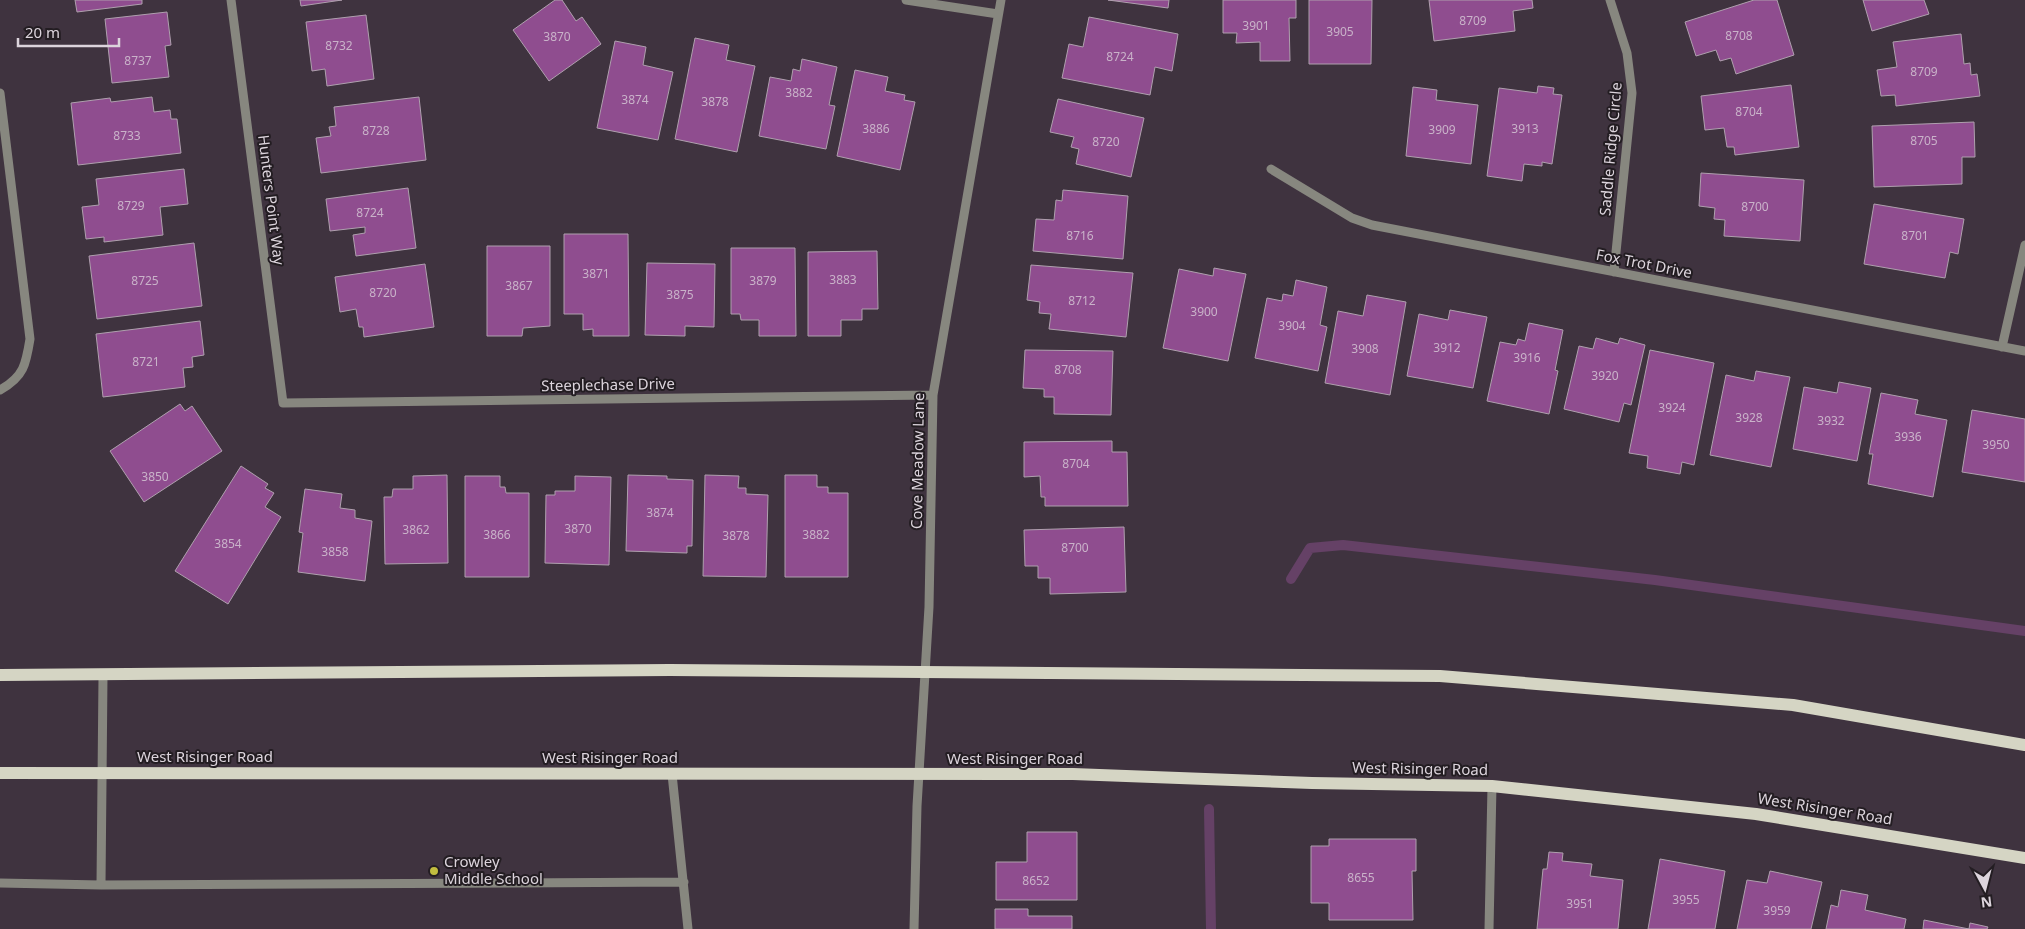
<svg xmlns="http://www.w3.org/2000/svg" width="2025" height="929" font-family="'Noto Sans',sans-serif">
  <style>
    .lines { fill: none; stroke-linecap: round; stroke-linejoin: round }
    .stream { stroke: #654166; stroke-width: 10 }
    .building { fill: #8f4d8f; stroke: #afa0ae }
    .minor { stroke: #87877f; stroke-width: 9 }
    .major { stroke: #d5d5c4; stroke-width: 12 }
    .poi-dot { fill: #c2bd3f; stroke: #231d22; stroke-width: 2 }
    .labels { text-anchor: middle; stroke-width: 4; stroke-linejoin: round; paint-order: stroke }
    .number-label { font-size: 12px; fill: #c9b2c9 }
    .street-label { font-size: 15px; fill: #dcd4dc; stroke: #231d22 }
    .poi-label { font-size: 15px; fill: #dcd4dc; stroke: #231d22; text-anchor: start }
  </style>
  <rect width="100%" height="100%" fill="#3f333f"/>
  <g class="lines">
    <path class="stream" d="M1291 579 1310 548 1343 545 1655 580 2025 631
      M1209 809 1211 929"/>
  </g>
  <path class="building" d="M75 0H142V4L77 12Z
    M300 0H342L301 6Z
    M555 0H562L576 21 582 17 601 44 549 81 513 30Z
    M1108 0H1169L1168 8Z
    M1223 0H1296V18H1289L1290 61H1260V42L1236 43 1237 33H1223Z
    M1309 0H1372L1371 64H1309Z
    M1429 0H1532L1533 8 1513 11 1515 31 1434 41Z
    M1754 0H1777L1794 55 1736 74 1731 58 1720 61 1716 50 1696 56 1685 22Z
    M1863 0H1924L1929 14 1872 31Z
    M167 12 171 45 165 46 169 77 112 83 105 19Z
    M366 15 374 79 327 86 325 69 312 71 306 22Z
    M1089 17 1178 34 1172 71 1155 67 1150 95 1062 78 1069 44 1083 47Z
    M1961 34 1964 64 1970 63 1971 75 1977 74 1980 96 1896 106 1895 95 1881 96 1877 70 1897 67 1893 42Z
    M695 38 729 45 726 60 755 66 737 152 675 139Z
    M615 41 646 47 643 65 673 72 658 140 597 128Z
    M802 59 837 67 829 105 835 106 826 149 759 136 770 77 791 81 793 69 800 71Z
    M855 70 888 77 885 91 905 95 904 100 915 102 900 170 837 156Z
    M1791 85 1799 147 1735 155 1734 147H1727L1724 128 1705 130 1701 96Z
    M1538 86 1554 88 1553 94 1562 95 1552 164 1542 162V166L1524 164 1522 181 1487 176 1499 88 1537 93Z
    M1413 87 1437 90 1436 100 1478 105 1471 164 1406 156Z
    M152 97 154 112 170 110 171 119H177L181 153 78 165 71 103 110 98 111 102Z
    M419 97 426 160 321 173 316 138 331 136 329 127 336 126 334 107Z
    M1058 99 1144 118 1131 177 1076 164 1079 149 1071 147 1074 137 1050 132Z
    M1974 122 1975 157H1962V184L1874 187 1872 126Z
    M184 169 188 204 160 207 163 235 104 242V237L86 239 82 207 99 205 96 179Z
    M1701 173 1804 180 1800 241 1724 236 1725 220 1714 219 1715 208 1699 206Z
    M408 188 416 248 356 256 353 235 365 233V227L330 231 326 199Z
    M1063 190 1128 196 1123 259 1033 251 1036 219 1054 220 1056 200 1062 201Z
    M1874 204 1964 219 1958 254 1950 252 1945 278 1864 264Z
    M564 234H628L629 336H593V329L583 330V314H564Z
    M194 243 202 306 97 319 89 256Z
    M487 246H550V326L523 328 522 336H487Z
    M731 248H795L796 336H759V320H741L740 314H731Z
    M877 251 878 309H862V320H841V336H808V252Z
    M647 263 715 264 714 327 685 326V336L645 335Z
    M425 264 434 327 364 337 363 327H359L356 309 340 312 335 277Z
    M1031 265 1133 273 1126 337 1049 329 1051 314 1039 313 1040 302 1027 300Z
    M1214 268 1246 274 1228 361 1163 348 1179 269 1213 276Z
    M1296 280 1327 287 1320 325 1327 327 1318 371 1255 358 1267 298 1282 301 1283 294 1293 296Z
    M1367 295 1406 302 1390 395 1325 383 1338 311 1363 316Z
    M1450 310 1487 317 1473 388 1407 376 1419 314 1448 320Z
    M200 321 204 355 192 357 193 367 183 368 185 387 103 397 96 334Z
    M1529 323 1563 330 1555 370 1558 371 1549 414 1487 401 1500 342 1516 345 1518 339 1525 341Z
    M1596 338 1618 344 1620 338 1645 345 1631 405 1624 403 1619 422 1564 409 1579 346 1593 349Z
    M1025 350 1113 351 1111 415 1054 414V397H1044V389L1023 388Z
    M1650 350 1714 363 1694 465 1682 462 1680 474 1647 468 1648 456 1629 453Z
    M1756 371 1790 377 1771 467 1710 455 1726 375 1754 381Z
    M1839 382 1871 388 1857 461 1793 449 1804 387 1837 393Z
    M1881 393 1918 400 1915 414 1947 420 1933 497 1868 484 1873 454H1869Z
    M180 404 185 411 192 406 222 451 144 502 110 451Z
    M1972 410 2025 419V482L1962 472Z
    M1112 441V452H1127L1128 506H1045V497H1041L1040 476 1024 477V442Z
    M241 466 268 484 265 488 274 493 265 507 281 517 228 604 175 571Z
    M447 475 448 563 385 564 384 497H392L393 489H413V476Z
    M628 475 667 476V479L693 480 692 546H687V553L626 551Z
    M705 475 739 476 738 488H746V494L768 495 766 577 703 576Z
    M785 475H817V487H828V493H848V577H785Z
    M465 476H500V487H505L506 493H529V577H465Z
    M575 476 611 477 609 565 545 563 546 495H555V491H575Z
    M305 489 342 494 340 508 355 510V518L372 521 365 581 298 572 303 533 299 532Z
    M1124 527 1126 592 1050 594V578H1038V566H1025L1024 530Z
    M1027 832H1077V900H996V862H1027Z
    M1329 839H1416V871H1412L1413 920H1329V903H1311V846H1329Z
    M1549 852 1563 853 1562 861 1592 864 1590 876 1623 880 1618 929H1537L1543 869H1547Z
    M1660 859 1725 871 1715 929H1648Z
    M1770 871 1822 882 1811 929H1737L1747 880 1767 883Z
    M1841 890 1868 895 1865 910 1906 919 1904 929H1826L1831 905 1838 907Z
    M995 909H1028V916H1072V929H995Z
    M1924 920 1969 929 1970 923 1988 927 1987 929H1923Z"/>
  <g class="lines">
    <path class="minor" d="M231 0 283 403 933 395
      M906 0 998 14
      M1610 0 1627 53 1632 93 1614 272
      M0 93 30 339C26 364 24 377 0 390
      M1271 169 1352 218 1372 225 2025 351
      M2002 347 2025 245
      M672 774 688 929
      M0 883 101 885 684 882
      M101 885 103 676
      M914 929 917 806 929 607 933 395 1001 0
      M1489 929 1492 786"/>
    <path class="major" d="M0 675 670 670 1440 676 1793 705 2025 745
      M0 773 1073 774 1312 783 1492 786 1756 814 2025 858"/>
  </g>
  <circle class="poi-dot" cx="434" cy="871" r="5"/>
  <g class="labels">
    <g class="number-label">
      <text x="1473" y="25">8709</text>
      <text x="1256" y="30">3901</text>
      <text x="1340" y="36">3905</text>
      <text x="1739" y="40">8708</text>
      <text x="557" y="41">3870</text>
      <text x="339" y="50">8732</text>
      <text x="1120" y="61">8724</text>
      <text x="138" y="65">8737</text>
      <text x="1924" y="76">8709</text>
      <text x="799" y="97">3882</text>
      <text x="635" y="104">3874</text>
      <text x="715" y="106">3878</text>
      <text x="1749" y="116">8704</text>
      <text x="876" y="133">3886</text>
      <text x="1525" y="133">3913</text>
      <text x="1442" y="134">3909</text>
      <text x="376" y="135">8728</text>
      <text x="127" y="140">8733</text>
      <text x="1924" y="145">8705</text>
      <text x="1106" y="146">8720</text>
      <text x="131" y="210">8729</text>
      <text x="1755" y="211">8700</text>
      <text x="370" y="217">8724</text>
      <text x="1080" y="240">8716</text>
      <text x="1915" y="240">8701</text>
      <text x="596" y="278">3871</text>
      <text x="843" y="284">3883</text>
      <text x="145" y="285">8725</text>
      <text x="763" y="285">3879</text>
      <text x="519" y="290">3867</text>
      <text x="383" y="297">8720</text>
      <text x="680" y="299">3875</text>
      <text x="1082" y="305">8712</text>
      <text x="1204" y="316">3900</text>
      <text x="1292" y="330">3904</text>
      <text x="1447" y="352">3912</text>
      <text x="1365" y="353">3908</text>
      <text x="1527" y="362">3916</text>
      <text x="146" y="366">8721</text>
      <text x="1068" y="374">8708</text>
      <text x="1605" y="380">3920</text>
      <text x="1672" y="412">3924</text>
      <text x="1749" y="422">3928</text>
      <text x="1831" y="425">3932</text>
      <text x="1908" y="441">3936</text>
      <text x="1996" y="449">3950</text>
      <text x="1076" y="468">8704</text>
      <text x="155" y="481">3850</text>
      <text x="660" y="517">3874</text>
      <text x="578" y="533">3870</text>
      <text x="416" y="534">3862</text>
      <text x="497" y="539">3866</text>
      <text x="816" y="539">3882</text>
      <text x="736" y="540">3878</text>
      <text x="228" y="548">3854</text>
      <text x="1075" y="552">8700</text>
      <text x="335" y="556">3858</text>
      <text x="1361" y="882">8655</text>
      <text x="1036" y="885">8652</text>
      <text x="1686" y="904">3955</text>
      <text x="1580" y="908">3951</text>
      <text x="1777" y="915">3959</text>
    </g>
    <g class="street-label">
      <text transform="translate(1611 149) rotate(-85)" y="5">Saddle Ridge Circle</text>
      <text transform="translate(271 200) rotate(83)" y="5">Hunters Point Way</text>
      <text transform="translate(1644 264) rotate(11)" y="5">Fox Trot Drive</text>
      <text transform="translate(608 385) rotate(-1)" y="5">Steeplechase Drive</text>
      <text transform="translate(918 461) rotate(-89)" y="5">Cove Meadow Lane</text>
      <text x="205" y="762">West Risinger Road</text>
      <text x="610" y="763">West Risinger Road</text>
      <text x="1015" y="764">West Risinger Road</text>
      <text transform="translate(1420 769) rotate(1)" y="5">West Risinger Road</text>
      <text transform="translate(1825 809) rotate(9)" y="5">West Risinger Road</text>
    </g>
    <g class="poi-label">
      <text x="444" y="867">Crowley<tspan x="444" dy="17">Middle School</tspan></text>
    </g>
  </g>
  <g transform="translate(1985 889) rotate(173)" stroke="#231d22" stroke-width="4" paint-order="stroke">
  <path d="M0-4L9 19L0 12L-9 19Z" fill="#dcd4dc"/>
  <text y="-8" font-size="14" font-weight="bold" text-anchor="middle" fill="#dcd4dc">N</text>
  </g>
  <path d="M18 38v8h101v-8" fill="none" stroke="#dcd4dc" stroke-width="2.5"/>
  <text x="25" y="38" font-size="15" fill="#dcd4dc" stroke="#231d22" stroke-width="4" paint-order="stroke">20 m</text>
</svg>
